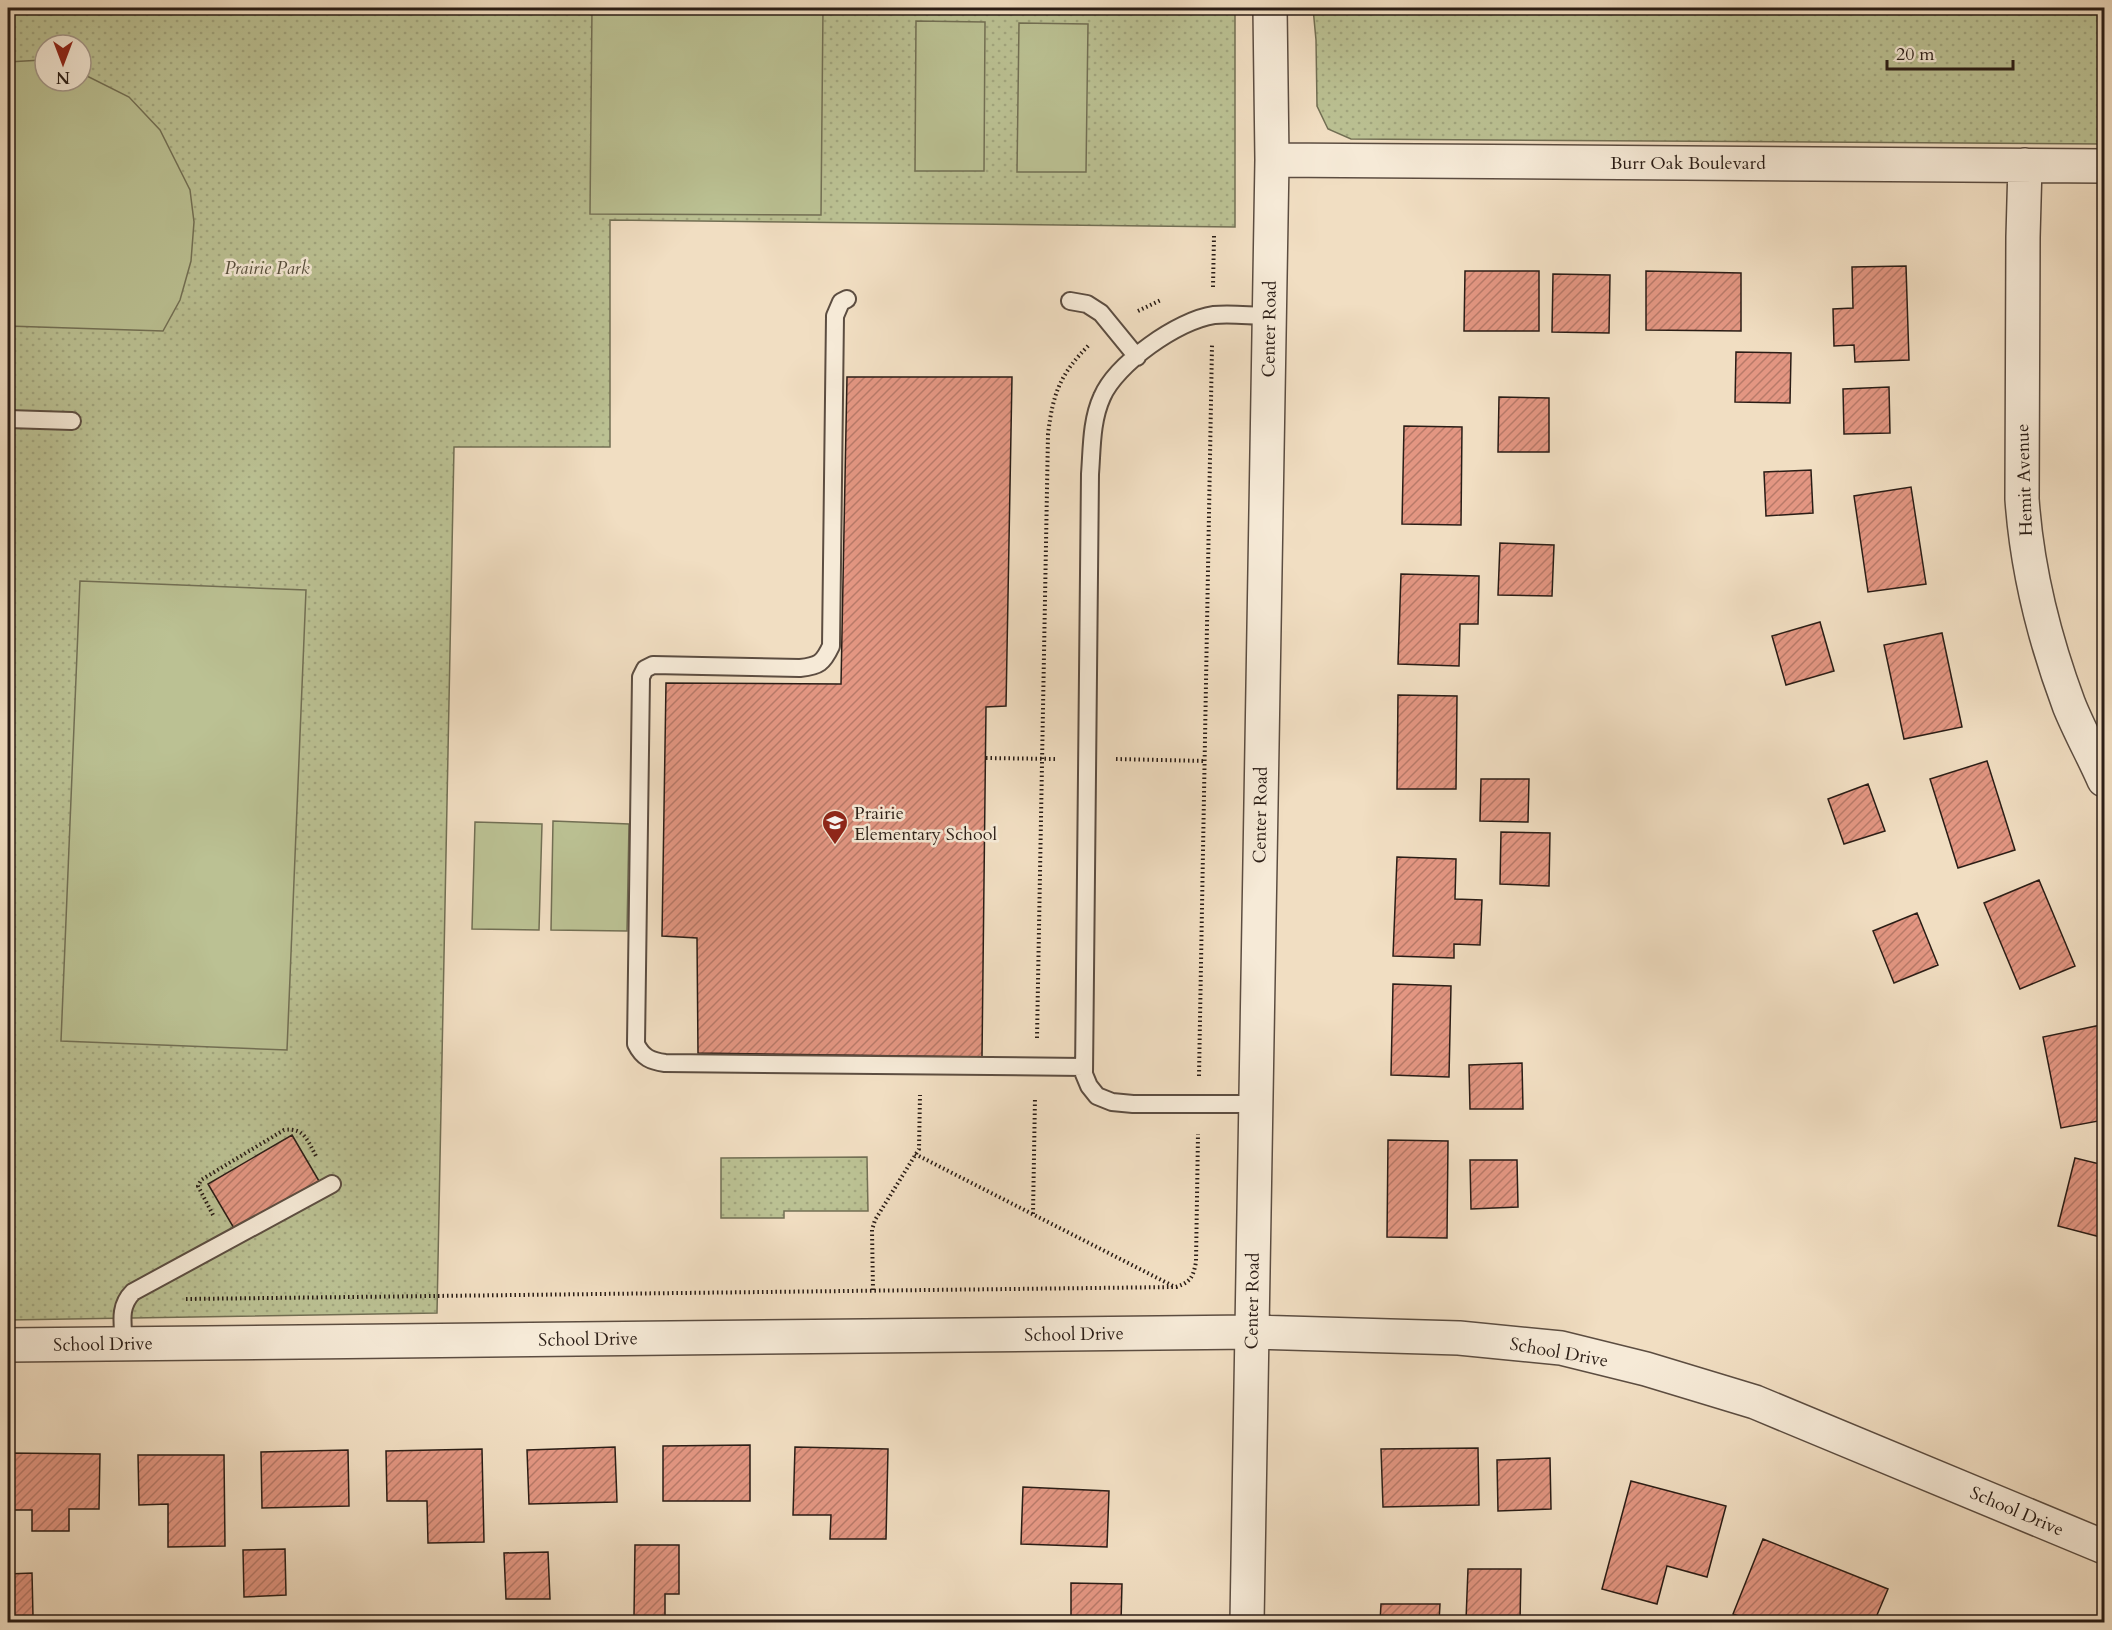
<svg xmlns="http://www.w3.org/2000/svg" width="2112" height="1630" font-family="Cardo,serif">
  <style>
    .park { fill: url(#park-dots); stroke: #726f54; stroke-width: 1.5; fill-rule: evenodd }
    .pitch { fill: #bbc193; stroke: #726f54; stroke-width: 1.5 }
    .building { fill: url(#building-hatch); stroke: #2a1d16; stroke-width: 1.5 }
    .lines { fill: none; stroke-linecap: round; stroke-linejoin: round }
    .lane-casing { stroke: #5c4d41; stroke-width: 20 }
    .street-casing { stroke: #5c4d41; stroke-width: 36 }
    .path { stroke: #2a1d16; stroke-width: 4; stroke-dasharray: 1.5 3; stroke-linecap: butt }
    .lane { stroke: #f6ead7; stroke-width: 16 }
    .street { stroke: #f6ead7; stroke-width: 33 }
    .labels { text-anchor: middle; stroke-width: 5; stroke-linejoin: round; paint-order: stroke }
    .street-label { font-size: 18px; fill: #2a1d16; stroke: #f6ead7 }
    .park-label { font-size: 18px; font-style: italic; fill: #564e3c; stroke: #f6ead7 }
    .poi-label { font-size: 18px; fill: #2a1d16; stroke: #f6ead7; text-anchor: start }
  </style>
  <defs>
    <pattern id="park-dots" width="8" height="8" patternUnits="userSpaceOnUse" patternTransform="scale(1.5)"><rect width="8" height="8" fill="#bbc193"/><path d="M2 2h.1M6 6h.1" fill="none" stroke="#a1a57e" stroke-width="1.8" stroke-linecap="round"/></pattern>
    <pattern id="building-hatch" width="6" height="6" patternUnits="userSpaceOnUse" patternTransform="scale(1.5)"><rect width="6" height="6" fill="#e39682"/><path d="M-1 1l2-2M0 6l6-6M5 7l2-2" fill="none" stroke="#b87a69"/></pattern>
  </defs>
  <rect width="100%" height="100%" fill="#f1dec2"/>
  <filter id="stains"><feTurbulence type="fractalNoise" baseFrequency=".00333" numOctaves="4"/><feColorMatrix values="0 0 0 0 .2 0 0 0 0 .09 0 0 0 0 .02 0 0 0 .5 -.17"/></filter>
  <radialGradient id="worn" r=".72"><stop offset=".6" stop-color="#630" stop-opacity="0"/><stop offset="1" stop-color="#630" stop-opacity=".3"/></radialGradient>
  <path class="park" d="M8 8H1235V227L610 220V447H454L437 1313 8 1320ZM45 45H81V81H45Z
    M1313 8H2104V144L1351 139 1328 129 1317 106 1316 40Z
    M867 1157 868 1211H784V1218H721V1158Z"/>
  <path class="pitch" d="M592 8H823L821 215 590 214Z
    M916 21 985 22 984 171H915Z
    M1019 23 1088 24 1086 172H1017Z
    M42 60 45 61V81H81V73L129 97 160 130 190 190 194 222 191 261 180 300 163 331 8 326V62Z
    M80 581 306 590 287 1050 61 1041Z
    M553 821 629 824 627 931 551 930Z
    M475 822 542 824 539 930 472 929Z"/>
  <path class="building" d="M1906 266 1909 360 1855 362 1854 345 1834 346 1833 309 1853 308 1852 267Z
    M1465 271H1539V331H1464Z
    M1646 271 1741 273V331L1646 330Z
    M1553 274 1610 275 1609 333 1552 332Z
    M1736 352 1791 353 1790 403 1735 402Z
    M847 377H1012L1006 706 986 707 982 1057 698 1053 697 938 662 936 666 683 841 684Z
    M1889 387 1890 433 1844 434 1843 389Z
    M1499 397 1549 398V452H1498Z
    M1404 426 1462 427 1461 525 1402 524Z
    M1811 470 1813 513 1766 516 1764 472Z
    M1911 487 1926 584 1868 592 1854 496Z
    M1500 543 1554 545 1552 596 1498 595Z
    M1401 574 1479 576 1478 624H1460L1459 666 1398 664Z
    M1820 622 1834 671 1786 685 1772 636Z
    M1942 633 1962 727 1904 739 1884 645Z
    M1398 695 1457 696 1456 789H1397Z
    M1987 761 2015 850 1958 868 1930 779Z
    M1481 779H1529L1528 822 1480 821Z
    M1868 784 1885 831 1844 844 1828 799Z
    M1501 832 1550 833 1549 886 1500 884Z
    M1397 857 1456 859 1455 899 1482 900 1480 945 1454 944V958L1393 956Z
    M2039 880 2075 966 2020 989 1984 903Z
    M1917 913 1938 965 1894 983 1873 931Z
    M1393 984 1451 986 1449 1077 1391 1075Z
    M2101 1025 2104 1044V1120L2061 1128 2043 1037Z
    M1522 1063 1523 1109H1470L1469 1065Z
    M292 1135 319 1181 235 1230 208 1184Z
    M1388 1140 1448 1141 1447 1238 1387 1237Z
    M2075 1158 2104 1165V1238L2058 1226Z
    M1470 1160H1517L1518 1207 1471 1209Z
    M750 1445V1501H663V1446Z
    M615 1447 617 1502 529 1504 527 1450Z
    M795 1447 888 1449 886 1539H830L831 1515H793Z
    M1478 1448 1479 1505 1383 1507 1381 1449Z
    M482 1449 484 1542 428 1543 427 1501H387L386 1451Z
    M348 1450 349 1506 262 1508 261 1452Z
    M8 1453 100 1454 99 1509H69V1531H32V1510H8Z
    M138 1455H224L225 1546 168 1547V1504L139 1505Z
    M1550 1458 1551 1509 1498 1511 1497 1460Z
    M1631 1481 1726 1506 1707 1577 1667 1566 1657 1604 1602 1589Z
    M1023 1487 1109 1491 1107 1547 1021 1544Z
    M1763 1539 1888 1589 1874 1622H1799L1783 1616 1781 1622H1755L1733 1614Z
    M635 1545H679V1594H665V1617L634 1616Z
    M285 1549 286 1595 244 1597 243 1550Z
    M548 1552 550 1599H506L504 1553Z
    M1468 1569H1521L1520 1622 1466 1620Z
    M32 1573 33 1616 8 1617V1574Z
    M1071 1583 1122 1584 1121 1622H1021V1621L1071 1622Z
    M1381 1604H1440L1439 1622H1380Z"/>
  <g class="lines">
    <defs>
      <path id="lane" d="M847 299 841 302 835 316 831 646C823 663 819 666 800 668L653 665 645 669 641 677 636 1044C643 1058 651 1061 665 1063L1084 1067
        M1070 301 1087 304 1101 313 1137 357
        M8 419 72 421
        M1256 1104H1133L1112 1102 1097 1096 1089 1086 1084 1074 1090 474C1092 449 1091 421 1102 397 1116 364 1178 320 1214 315 1231 313 1251 316 1269 316
        M124 1344C123 1324 118 1307 133 1292L332 1184"/>
      <path id="street" d="M1272 160 2104 166
        M2025 165 2023 237 2022 499C2027 570 2044 638 2069 705 2079 730 2093 755 2104 780
        M8 1345 1252 1332 1459 1338 1561 1348 1646 1369 1755 1402 2104 1547
        M1247 1622 1272 160 1270 8"/>
    </defs>
    <use href="#lane" class="lane-casing"/>
    <use href="#street" class="street-casing"/>
    <path class="path" d="M1213 287 1214 236
      M1138 311 1161 300
      M986 758 1057 759
      M1116 759 1205 761
      M1037 1038 1048 434C1053 393 1060 374 1090 344
      M1199 1076 1212 345
      M915 1154 1175 1287
      M1033 1214 1035 1097
      M213 1215 198 1186 201 1180 284 1130C305 1127 308 1142 317 1158
      M873 1290 872 1230 875 1220 919 1149 920 1095
      M186 1299 1176 1287C1191 1282 1193 1277 1196 1262L1198 1134"/>
    <use href="#lane" class="lane"/>
    <use href="#street" class="street"/>
  </g>
  <defs>
    <symbol id="school-pin" viewBox="-11 -11 22 30"><path d="M0 17L-7.5 6A9.5 9.5 0 1 1 7.5 6Z" fill="#8f2418" stroke="#f6ead7"/><path d="M0-5L7-2L0 1L-7-2ZM-4 1L0 2.5L4 1V4Q0 6-4 4Z" fill="#fff"/></symbol>
  </defs>
  <g fill-rule="evenodd">
    <use href="#school-pin" x="820" y="808" width="30" height="40"/>
  </g>
  <g class="labels">
    <g class="street-label">
      <text x="1688" y="169">Burr Oak Boulevard</text>
      <text transform="translate(1269 329) rotate(-89)" y="6">Center Road</text>
      <text transform="translate(2024 480) rotate(-92)" y="6">Hemit Avenue</text>
      <text transform="translate(1260 815) rotate(-89)" y="6">Center Road</text>
      <text transform="translate(1252 1301) rotate(-89)" y="6">Center Road</text>
      <text transform="translate(1074 1334) rotate(-1)" y="6">School Drive</text>
      <text transform="translate(588 1339) rotate(-1)" y="6">School Drive</text>
      <text transform="translate(103 1344) rotate(-1)" y="6">School Drive</text>
      <text transform="translate(1559 1352) rotate(10)" y="6">School Drive</text>
      <text transform="translate(2017 1511) rotate(23)" y="6">School Drive</text>
    </g>
    <g class="park-label">
      <text x="267" y="274">Prairie Park</text>
    </g>
    <g class="poi-label">
      <text x="854" y="819">Prairie<tspan x="854" dy="21">Elementary School</tspan></text>
    </g>
  </g>
  <rect width="2112" height="1630" fill="none" stroke="#f1dec2" stroke-width="30"/>
  <rect x="9" y="9" width="2094" height="1612" fill="none" stroke="#2a1d16" stroke-width="3"/>
  <rect x="15" y="15" width="2082" height="1600" fill="none" stroke="#2a1d16" stroke-width="1.5"/>
  <g transform="translate(63 63) rotate(180)"><circle r="28" fill="#f6ead7" stroke="#a4988a" stroke-width="1.5"/>
  <path d="M0-4.5L10 22L0 15L-10 22Z" fill="#8f2418"/>
  <text y="-9" font-size="16" font-weight="bold" text-anchor="middle" fill="#2a1d16">N</text>
  </g>
  <path d="M1887 60v9h126v-9" fill="none" stroke="#2a1d16" stroke-width="3"/>
  <text x="1896" y="60" font-size="18" fill="#2a1d16" stroke="#f6ead7" stroke-width="4.5" paint-order="stroke">20 m</text>
  <rect width="100%" height="100%" filter="url(#stains)"/>
  <rect width="100%" height="100%" fill="url(#worn)"/>
</svg>
